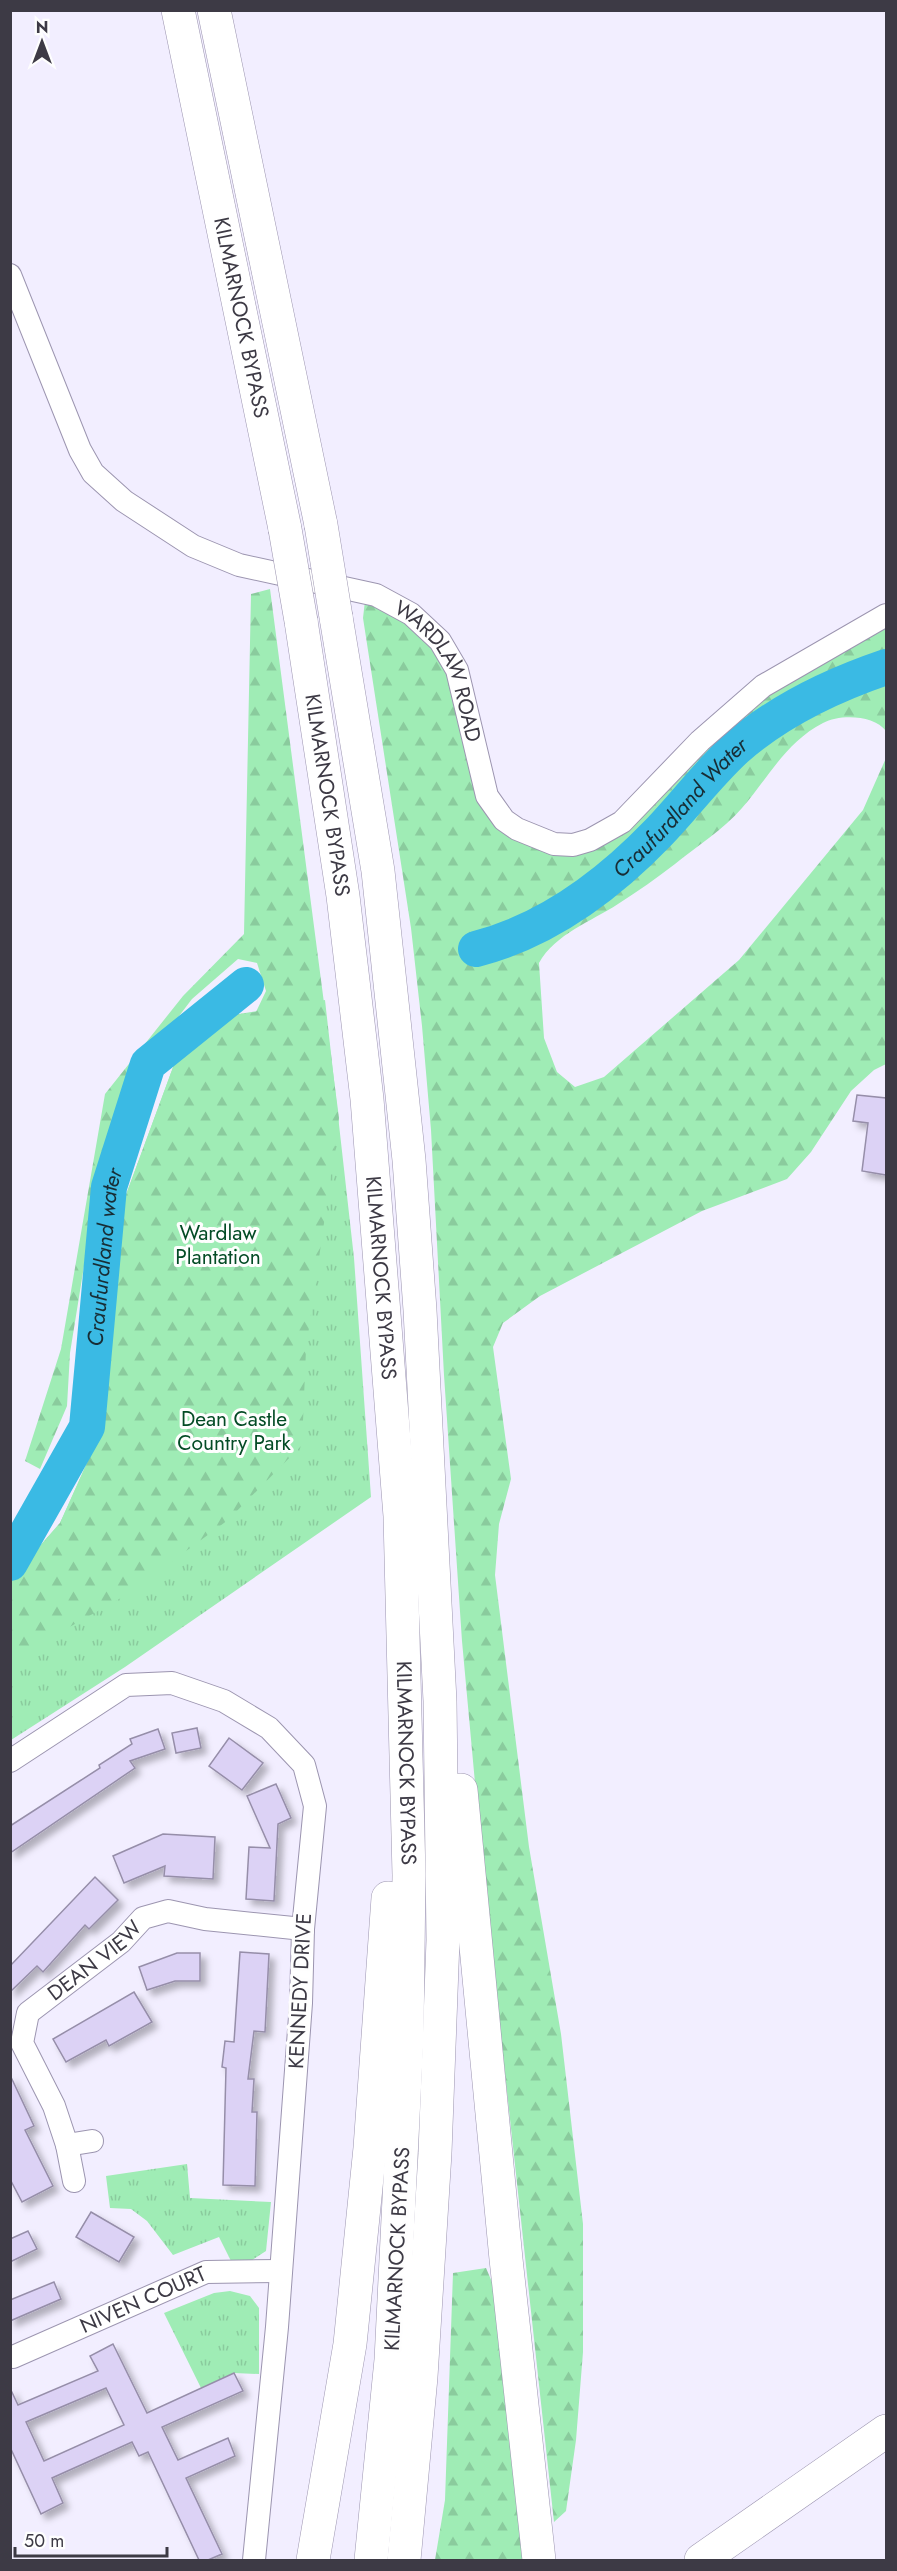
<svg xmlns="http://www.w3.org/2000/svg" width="897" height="2571" font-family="Jost,sans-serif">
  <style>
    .grass { fill: url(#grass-tufts) }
    .forest { fill: url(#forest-firs) }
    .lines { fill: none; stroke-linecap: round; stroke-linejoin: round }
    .river { stroke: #3abae4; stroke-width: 36 }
    .building { fill: #dcd2f5; stroke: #968ea9; stroke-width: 1.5; fill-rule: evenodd; filter: url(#shadow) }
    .street-casing { stroke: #9c95b0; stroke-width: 24 }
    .secondary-casing { stroke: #9c95b0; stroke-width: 34 }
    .highway-casing { stroke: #9c95b0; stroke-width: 34 }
    .street { stroke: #fff; stroke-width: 22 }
    .secondary { stroke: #fff; stroke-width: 33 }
    .highway { stroke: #fff; stroke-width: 33 }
    .highway-bridge-casing { stroke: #9c95b0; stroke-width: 34; stroke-linecap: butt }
    .highway-bridge { stroke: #fff; stroke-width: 33 }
    .labels { text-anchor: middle; stroke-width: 6; stroke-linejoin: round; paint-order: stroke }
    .street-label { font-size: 21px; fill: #3d3a45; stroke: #fefefe }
    .park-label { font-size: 21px; fill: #034b25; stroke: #fefefe }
    .water-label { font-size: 22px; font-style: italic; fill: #182d35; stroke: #fefefe }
  </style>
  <defs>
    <pattern id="grass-tufts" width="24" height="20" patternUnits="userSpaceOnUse" patternTransform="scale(1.5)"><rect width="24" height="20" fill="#9fecb5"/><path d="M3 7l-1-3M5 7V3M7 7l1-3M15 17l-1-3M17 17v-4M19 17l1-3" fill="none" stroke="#8acb9d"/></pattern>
    <pattern id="forest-firs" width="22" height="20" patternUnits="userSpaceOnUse" patternTransform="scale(1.5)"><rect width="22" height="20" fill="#9fecb5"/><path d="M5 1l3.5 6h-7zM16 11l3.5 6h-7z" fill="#8acb9d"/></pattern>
    <filter id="shadow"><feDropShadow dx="5.5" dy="5.5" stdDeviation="3" flood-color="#0004"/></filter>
  </defs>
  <rect width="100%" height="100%" fill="#f2eeff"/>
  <path class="grass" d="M325 1000 354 1258 371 1497 125 1667 11 1740V1579L60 1523 100 1434 116 1222 179 1051 233 1015Z
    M187 2164 190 2198 271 2202 266 2251 249 2262 231 2261 219 2237 173 2255 147 2221 131 2209 110 2208 106 2176Z
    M230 2291 250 2296 259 2308V2374L234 2373 201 2388 164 2313 214 2293Z"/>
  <path class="forest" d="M270 589 339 1118 306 1349 302 1445 228 1520 128 1594 11 1660V1579L60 1523 100 1434 116 1222 179 1051 233 1015 256 1012 266 991 257 963 238 959 192 999 125 1087 98 1179 70 1353 67 1406 40 1469 25 1461 61 1349 105 1094 183 996 244 934 251 594Z
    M366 592 440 641 477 761 517 829 590 840 700 741 886 615V731C874 715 840 714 823 723 786 742 768 778 742 808 724 829 696 847 675 864 657 878 638 891 618 904 592 921 555 934 539 963L544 1038 557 1072 575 1087 604 1077 739 960 863 810 886 758V1064L874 1070 851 1091 811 1152 787 1179 702 1211 540 1296 503 1323 493 1347 511 1479 499 1524 495 1575 529 1847 561 2034 583 2224V2352L576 2440 566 2511 554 2522 484 1881 462 1641 444 1375 431 1130 422 1026 411 928 363 618Z
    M486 2268 492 2282 527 2560H435L445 2500 453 2273Z"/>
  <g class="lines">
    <g class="river">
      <path id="s1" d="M476 949C546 931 608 885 658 833 684 806 707 775 735 749 778 711 833 685 886 667"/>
      <path id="s2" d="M10 1563 87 1427 109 1187 148 1064 246 985"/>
    </g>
  </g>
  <path class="building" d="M857 1095 886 1098V1175L862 1171 868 1123 853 1121Z
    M197 1728 201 1748 176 1753 172 1733Z
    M158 1729 165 1749 130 1761 135 1768 10 1853V1826L100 1768 99 1765 132 1744 130 1739Z
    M229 1738 263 1763 242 1790 209 1766Z
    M276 1784 291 1818 278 1824 274 1901 246 1899 249 1847 270 1848 247 1796Z
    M163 1834 215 1837 213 1879 164 1876 165 1866 124 1883 113 1856Z
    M95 1877 118 1900 89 1929 85 1925 43 1972 37 1966 10 1992V1966Z
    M240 1952 269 1954 265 2032 254 2031 248 2079H254L252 2112H257L255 2186 223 2185 226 2068 222 2067 225 2041 234 2042Z
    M177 1953H200V1981H175L147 1990 139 1967Z
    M134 1992 152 2022 109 2046 106 2040 66 2062 53 2039Z
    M10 2075 34 2126 25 2130 53 2186 22 2202 10 2179Z
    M91 2212 134 2237 119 2262 76 2237Z
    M28 2231 37 2249 10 2262V2239Z
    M54 2282 61 2299 10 2321V2300Z
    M113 2344 147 2413 234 2373 243 2391 162 2427 178 2460 228 2438 235 2456 186 2478 222 2554 208 2560H199L148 2452 139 2456 132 2442 52 2478 63 2503 41 2514 10 2447V2388L18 2405 98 2371 90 2356ZM106 2388 124 2425 44 2461 26 2422Z"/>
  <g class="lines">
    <defs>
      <g id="street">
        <path id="s3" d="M10 275 80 450 93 473 124 501 193 546 239 565 376 595 411 614 440 641 457 670 487 796 504 820 517 829 554 844 573 845 590 840 622 822 700 741 763 686 886 615"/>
        <path d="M10 1761 126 1685 172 1683 224 1701 269 1728 304 1765 315 1806 303 1929 301 2003 277 2327 254 2560"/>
        <path d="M67 2145 92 2141"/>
        <path id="s4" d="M74 2181 67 2145 54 2106 22 2043 28 2013 121 1942 143 1918 168 1911 205 1919 303 1929"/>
        <path id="s5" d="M13 2357 206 2272 280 2271"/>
      </g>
      <path id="secondary" d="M701 2560 886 2431"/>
      <g id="highway">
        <path id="s6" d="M178 10 285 529"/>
        <path d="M214 10 321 525"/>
        <path d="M336 617 378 871 409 1160 420 1310 440 1701 443 1940 435 2153 421 2377 404 2560"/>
        <path id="s7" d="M301 621 343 896 367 1099 400 1516 409 1875 407 2037 391 2360 371 2560"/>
        <path d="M461 1790 506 2259 539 2560"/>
        <path d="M313 2560 350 2344 370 2148 388 1898"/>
      </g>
    </defs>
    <use href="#street" class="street-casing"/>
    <use href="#secondary" class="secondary-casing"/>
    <use href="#highway" class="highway-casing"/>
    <use href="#street" class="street"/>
    <use href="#secondary" class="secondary"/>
    <use href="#highway" class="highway"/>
    <defs>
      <path id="highway-bridge" d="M321 525 336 617
        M285 529 301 621"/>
    </defs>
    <use href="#highway-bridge" class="highway-bridge-casing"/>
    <use href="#highway-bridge" class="highway-bridge"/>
  </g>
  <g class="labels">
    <g class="street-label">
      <text dy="7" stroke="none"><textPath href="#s6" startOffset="314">KILMARNOCK BYPASS</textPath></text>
      <text dy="7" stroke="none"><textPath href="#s3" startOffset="634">WARDLAW ROAD</textPath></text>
      <text dy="7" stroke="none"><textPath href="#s7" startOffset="176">KILMARNOCK BYPASS</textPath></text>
      <text dy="7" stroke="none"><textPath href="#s7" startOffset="662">KILMARNOCK BYPASS</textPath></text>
      <text dy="7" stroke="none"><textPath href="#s7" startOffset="1148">KILMARNOCK BYPASS</textPath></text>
      <text dy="7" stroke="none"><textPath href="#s4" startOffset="264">DEAN VIEW</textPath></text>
      <text transform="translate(300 1991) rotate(-87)" y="7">KENNEDY DRIVE</text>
      <text transform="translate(397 2249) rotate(-87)" y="7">KILMARNOCK BYPASS</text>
      <text dy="7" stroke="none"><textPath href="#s5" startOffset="142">NIVEN COURT</textPath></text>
    </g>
    <g class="park-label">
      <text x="218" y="1240">Wardlaw<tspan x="218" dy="24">Plantation</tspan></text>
      <text x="234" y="1426">Dean Castle<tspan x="234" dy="24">Country Park</tspan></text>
    </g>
    <g class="water-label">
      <text dy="8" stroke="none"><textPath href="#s1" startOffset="252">Craufurdland Water</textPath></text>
      <text dy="8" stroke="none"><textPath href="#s2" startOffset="327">Craufurdland water</textPath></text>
    </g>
  </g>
  <rect width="897" height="2571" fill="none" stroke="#3d3a45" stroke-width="24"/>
  <g transform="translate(42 42)" stroke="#fefefe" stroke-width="4.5" paint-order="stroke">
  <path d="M0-4.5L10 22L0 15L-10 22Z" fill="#3d3a45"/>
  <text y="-9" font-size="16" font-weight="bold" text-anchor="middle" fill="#3d3a45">N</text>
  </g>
  <path d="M15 2547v9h152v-9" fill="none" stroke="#3d3a45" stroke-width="3"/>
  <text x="24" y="2547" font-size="18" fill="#3d3a45" stroke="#fefefe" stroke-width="4.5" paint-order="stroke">50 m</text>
</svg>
